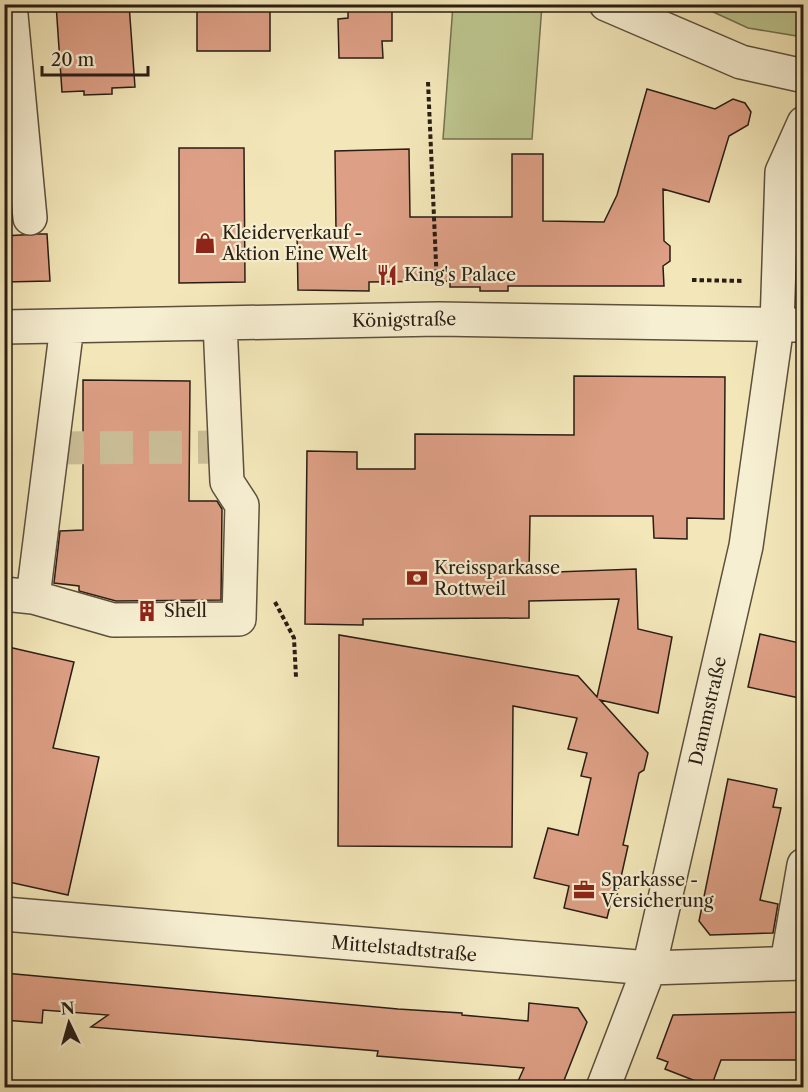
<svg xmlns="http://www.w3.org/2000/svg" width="808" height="1092" font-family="'Libre Caslon Text',serif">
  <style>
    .green { fill: #bdc58e; stroke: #737151; stroke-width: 1.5 }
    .building { fill: #dd9f85; stroke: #291d14; stroke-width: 1.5 }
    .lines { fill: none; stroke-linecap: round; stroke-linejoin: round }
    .minor-tunnel { stroke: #cbbf98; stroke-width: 33; stroke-dasharray: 33 16; stroke-linecap: butt }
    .minor-casing { stroke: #5c503d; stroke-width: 36 }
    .path { stroke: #291d14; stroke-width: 4; stroke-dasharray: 4.5 3; stroke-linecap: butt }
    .minor { stroke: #f7efd2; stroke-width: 33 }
    .labels { text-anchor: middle; stroke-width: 4.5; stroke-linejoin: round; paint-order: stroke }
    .poi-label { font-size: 18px; fill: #291d14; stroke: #f7efd2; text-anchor: start }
    .street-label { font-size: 18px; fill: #291d14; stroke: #f7efd2 }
  </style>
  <rect width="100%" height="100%" fill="#f3e7b9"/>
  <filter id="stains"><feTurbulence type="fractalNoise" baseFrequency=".00333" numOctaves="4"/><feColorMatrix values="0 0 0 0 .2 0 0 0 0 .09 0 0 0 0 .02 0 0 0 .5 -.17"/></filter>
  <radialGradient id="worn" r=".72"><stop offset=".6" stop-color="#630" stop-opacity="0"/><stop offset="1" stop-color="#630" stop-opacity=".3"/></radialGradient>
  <path class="green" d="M453 5H542L532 139H443Z
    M698 5H803V37L748 28Z"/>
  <path class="building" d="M56 4H129L135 87 112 88V94L84 95V91L62 92Z
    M197 4H270V51H197Z
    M348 4H392V41H382L383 58H339L338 19 348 18Z
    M647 89 715 109 733 99 745 103 751 112 748 125 729 136 709 202 663 189 664 241 670 246V261L663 266 664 286H508V291H480V287H450V281L369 282V291L298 290 297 232 336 231 335 151 409 149 410 217H512V154H543V221L604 222 617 195Z
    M179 148H244L245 282 179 283Z
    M38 234H47L50 281 4 282V236Z
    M574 376 725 377 724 519 687 518V539L654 538 653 516H530L529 573 636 569 638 629 672 637 658 713 600 700 648 753 644 770 639 773 623 845 628 846 617 895 613 894 607 918 564 908 569 886 534 878 548 828 578 835 591 778 581 776 587 753 568 749 577 718 513 706 512 847 338 846 339 635 578 676 597 697 619 599 529 601V618L363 619V625L305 624 307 451 357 452V469H415V434L574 435Z
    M83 380 190 381 189 501H217L222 509 221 600 116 601 79 591V586L54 583 60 531 83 530Z
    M760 634 804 644V699L748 687Z
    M4 646 74 662 53 748 99 757 68 895 4 881Z
    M728 779 777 789 773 807 781 808 760 900 778 904 773 933 710 935 699 921Z
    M4 973 398 1009 462 1013V1015L528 1021 529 1003 578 1008 587 1022 561 1088H515L524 1068 377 1056 378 1051 91 1027 108 1015 43 1010 42 1023 4 1020Z
    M804 1012V1060H721L711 1087 665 1069 668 1062 657 1058 673 1015Z"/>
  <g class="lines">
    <path class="minor-tunnel" d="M51 448 225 447"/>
    <defs>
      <path id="minor" d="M10 4 30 218
        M606 4 741 62 804 76
        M4 327 439 319 804 325
        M4 594 33 597 67 326
        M33 597 113 620 239 619 242 505 227 482 220 323
        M4 914 649 968 804 963
        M787 963 804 865
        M603 1088 649 968 746 546 777 325 782 172 804 123"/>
    </defs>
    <use href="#minor" class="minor-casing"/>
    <path class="path" d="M428 82 437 285
      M692 280 744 281
      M275 602 294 638 296 677"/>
    <use href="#minor" class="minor"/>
  </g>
  <defs>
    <symbol id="shop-bare" viewBox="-9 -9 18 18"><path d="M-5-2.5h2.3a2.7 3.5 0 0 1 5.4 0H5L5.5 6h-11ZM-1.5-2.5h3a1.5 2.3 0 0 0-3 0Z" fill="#8f2418" stroke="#f7efd2" stroke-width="2.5" paint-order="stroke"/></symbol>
    <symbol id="restaurant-bare" viewBox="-9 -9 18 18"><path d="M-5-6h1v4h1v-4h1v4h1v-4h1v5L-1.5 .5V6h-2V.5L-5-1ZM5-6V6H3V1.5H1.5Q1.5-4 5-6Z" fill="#8f2418" stroke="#f7efd2" stroke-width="2.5" paint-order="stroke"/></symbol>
    <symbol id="bank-bare" viewBox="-9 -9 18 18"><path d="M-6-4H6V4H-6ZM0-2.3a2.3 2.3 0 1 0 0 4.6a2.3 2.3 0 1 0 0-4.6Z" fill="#8f2418" stroke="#f7efd2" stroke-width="2.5" paint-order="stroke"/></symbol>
    <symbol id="building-bare" viewBox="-9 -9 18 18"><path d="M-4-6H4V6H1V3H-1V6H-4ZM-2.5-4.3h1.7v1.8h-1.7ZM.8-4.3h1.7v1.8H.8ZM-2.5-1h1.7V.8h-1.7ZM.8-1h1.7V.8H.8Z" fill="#8f2418" stroke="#f7efd2" stroke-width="2.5" paint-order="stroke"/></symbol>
    <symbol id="office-bare" viewBox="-9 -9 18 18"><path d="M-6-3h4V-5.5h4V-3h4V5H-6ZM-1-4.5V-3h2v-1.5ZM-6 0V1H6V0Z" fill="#8f2418" stroke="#f7efd2" stroke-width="2.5" paint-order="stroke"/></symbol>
  </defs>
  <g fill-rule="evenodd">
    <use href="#shop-bare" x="190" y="228" width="30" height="30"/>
    <use href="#restaurant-bare" x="372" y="260" width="30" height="30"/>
    <use href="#bank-bare" x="402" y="563" width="30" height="30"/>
    <use href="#building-bare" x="132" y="596" width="30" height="30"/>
    <use href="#office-bare" x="569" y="875" width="30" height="30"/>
  </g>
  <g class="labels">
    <g class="poi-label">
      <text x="222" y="239">Kleiderverkauf -<tspan x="222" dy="21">Aktion Eine Welt</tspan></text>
      <text x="404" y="281">King's Palace</text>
      <text x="434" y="574">Kreissparkasse<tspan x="434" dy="21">Rottweil</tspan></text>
      <text x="164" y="617">Shell</text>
      <text x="601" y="886">Sparkasse -<tspan x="601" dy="21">Versicherung</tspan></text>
    </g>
    <g class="street-label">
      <text transform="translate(404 320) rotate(-1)" y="6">Königstraße</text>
      <text transform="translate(708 711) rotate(-77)" y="6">Dammstraße</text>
      <text transform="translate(404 949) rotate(5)" y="6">Mittelstadtstraße</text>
    </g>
  </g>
  <rect width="808" height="1092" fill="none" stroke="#f3e7b9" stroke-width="24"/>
  <rect x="6" y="6" width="796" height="1080" fill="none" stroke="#291d14" stroke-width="3"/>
  <rect x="12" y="12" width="784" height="1068" fill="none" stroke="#291d14" stroke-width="1.5"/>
  <g transform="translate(69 1023) rotate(355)" stroke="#f7efd2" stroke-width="4.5" paint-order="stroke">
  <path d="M0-4.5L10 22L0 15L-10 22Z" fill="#291d14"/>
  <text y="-9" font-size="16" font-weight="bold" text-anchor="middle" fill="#291d14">N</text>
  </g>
  <path d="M42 66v9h106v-9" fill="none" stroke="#291d14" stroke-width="3"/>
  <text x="51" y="66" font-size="18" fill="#291d14" stroke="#f7efd2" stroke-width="4.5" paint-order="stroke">20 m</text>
  <rect width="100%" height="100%" filter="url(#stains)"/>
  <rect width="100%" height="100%" fill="url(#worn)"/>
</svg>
